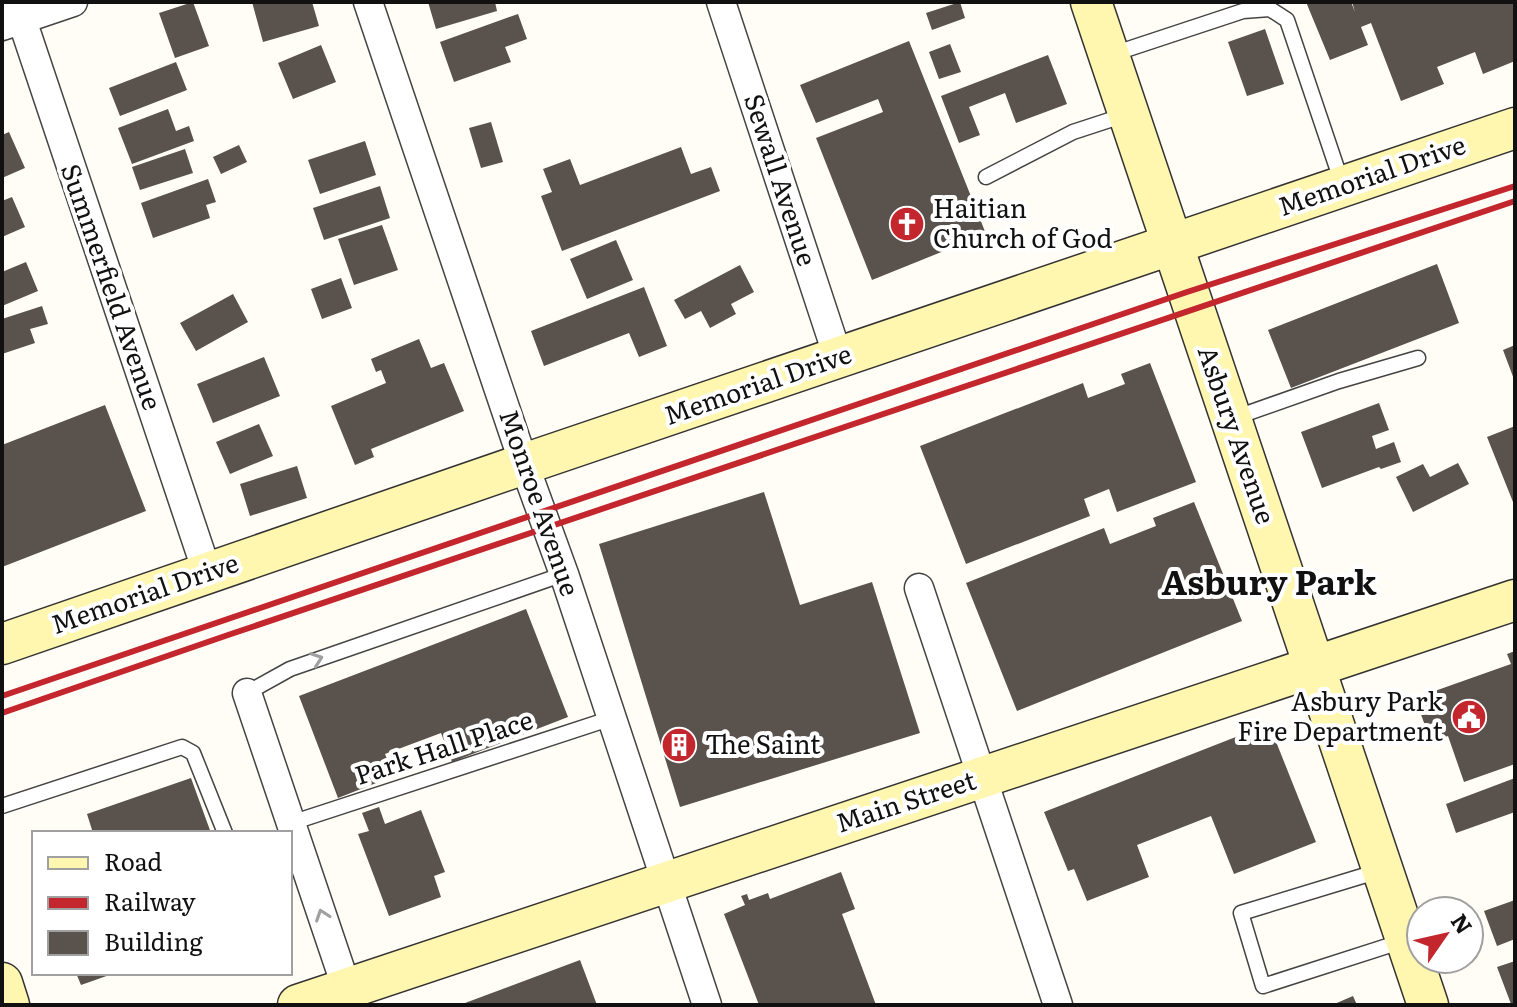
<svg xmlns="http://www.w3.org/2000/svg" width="1517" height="1007" font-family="Literata,serif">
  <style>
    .building { fill: #5a524d }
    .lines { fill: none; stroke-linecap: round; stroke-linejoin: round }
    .lane-casing { stroke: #444; stroke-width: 17 }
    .street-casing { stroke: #444; stroke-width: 31 }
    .secondary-casing { stroke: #333; stroke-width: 43 }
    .lane { stroke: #fff; stroke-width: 14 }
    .street { stroke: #fff; stroke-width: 28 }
    .secondary { stroke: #fff6b0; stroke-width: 40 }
    .rail { stroke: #c4262e; stroke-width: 6 }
    .oneway { stroke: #a0a0a0 }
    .labels { text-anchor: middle; stroke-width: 8; stroke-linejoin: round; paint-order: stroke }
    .street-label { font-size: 26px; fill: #111; stroke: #fff }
    .poi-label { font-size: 26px; fill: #111; stroke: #fff; text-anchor: start }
    .district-label { font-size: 34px; font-weight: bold; fill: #111; stroke: #fff }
  </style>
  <rect width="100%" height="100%" fill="#fffdf5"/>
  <path class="building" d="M193 2 209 46 175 58 159 13Z
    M252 2H312L319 26 263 42Z
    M428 2H495L497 11 436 29Z
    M960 2 965 18 932 30 926 13Z
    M1306 2H1351L1355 12 1352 2H1515V61L1483 74 1475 52 1437 67 1444 84 1401 101 1371 23 1361 27 1368 45 1330 60Z
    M518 14 527 39 505 47 511 62 454 82 440 42Z
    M1265 29 1284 84 1247 96 1228 42Z
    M909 41 986 234 872 280 816 138 883 112 878 99 816 123 800 85Z
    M950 44 961 72 939 79 929 52Z
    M321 45 336 82 293 99 278 63Z
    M1048 55 1067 104 1016 123 1005 93 969 107 980 135 959 143 941 96Z
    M176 62 187 90 120 116 109 88Z
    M168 109 176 131 189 126 194 141 132 164 118 128Z
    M491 122 503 162 481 168 469 128Z
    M9 132 25 168 2 178V135Z
    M365 141 376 175 320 194 308 160Z
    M239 145 247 162 221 174 213 157Z
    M681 147 691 174 711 167 720 191 562 251 541 196 552 192 543 169 570 159 580 185Z
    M185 149 193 173 140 190 132 167Z
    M208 179 216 202 206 205 210 218 153 238 141 203Z
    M380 186 390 218 324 240 313 208Z
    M12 197 25 227 2 237V201Z
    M382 225 398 270 354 285 338 239Z
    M616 240 633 280 587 299 570 259Z
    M26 262 38 291 2 306V272Z
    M1437 264 1459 323 1291 388 1268 330Z
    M740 265 754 292 731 304 736 314 710 328 701 311 685 319 674 300Z
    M341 278 352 308 322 319 311 289Z
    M644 287 667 346 639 357 629 333 544 366 531 331Z
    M233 294 248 322 196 351 180 323Z
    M42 306 48 324 30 329 35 343 2 354V319Z
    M419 339 431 368 444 363 464 411 371 449 374 457 355 465 331 406 386 383 381 370 376 372 371 359Z
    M1515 345V382L1503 350Z
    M264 357 280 396 213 423 197 384Z
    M1150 363 1196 482 1117 512 1109 489 1084 499 1090 516 966 564 920 446 1083 383 1088 398 1125 384 1121 374Z
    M1379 403 1389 430 1372 436 1376 449 1394 442 1401 462 1381 469 1379 467 1322 488 1301 432Z
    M105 405 146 511 2 567V445Z
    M259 424 273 456 230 474 216 442Z
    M1515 426V507L1487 437Z
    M1458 463 1469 484 1413 512 1396 477 1423 464 1430 477Z
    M297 466 307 498 250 516 240 484Z
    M764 492 800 605 872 582 920 733 680 807 599 544Z
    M1194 502 1242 621 1017 711 966 583 1104 528 1110 544 1156 526 1153 518Z
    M526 609 568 717 452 762 441 733 385 754 394 776 338 798 299 696Z
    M1515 651V764L1464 782 1448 736 1431 742 1415 698 1511 664 1507 654Z
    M1269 724 1316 842 1234 874 1211 816 1137 845 1149 877 1087 901 1074 869 1068 871 1044 812Z
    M191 778 211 833H93L87 814Z
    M1515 778V812L1456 833 1446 804Z
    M379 807 385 824 421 810 445 872 434 876 441 897 389 916 358 834 369 831 362 813Z
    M841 872 855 909 842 914 876 1005H759L724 914 745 905 741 896 747 894 749 900 768 893 770 899Z
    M1515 900V939L1497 946 1484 911Z
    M580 960 597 1005H466L465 1003Z
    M1515 961V1003L1511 1004 1497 967Z
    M76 973H115L81 985Z
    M1353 996 1357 1005H1332Z"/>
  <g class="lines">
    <defs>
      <path id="lane" d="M1113 54 1243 11 1270 9 1287 20 1343 186
        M986 177 1073 132 1128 114
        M1234 418 1339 381 1418 358
        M247 693 290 669 564 574
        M2 806 182 747 193 753 225 833
        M291 823 612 718
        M1379 871 1241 913 1263 986 1403 941"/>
      <path id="street" d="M16 2 207 572
        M368 2 524 464 564 574 707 1005
        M721 2 838 357
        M2 26 73 2
        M919 588 1058 1005
        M247 693 352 1004"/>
      <path id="secondary" d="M1091 2 1428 1005
        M2 644 524 464 1515 128
        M2 983 9 1005
        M298 1005 1515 600"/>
    </defs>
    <use href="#lane" class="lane-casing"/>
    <use href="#street" class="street-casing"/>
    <use href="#secondary" class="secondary-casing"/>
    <use href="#lane" class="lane"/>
    <use href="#street" class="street"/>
    <use href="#secondary" class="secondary"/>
    <path class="rail" d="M2 696 1187 292 1515 186
      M2 713 228 635 1515 201"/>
  </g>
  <defs><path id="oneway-chevron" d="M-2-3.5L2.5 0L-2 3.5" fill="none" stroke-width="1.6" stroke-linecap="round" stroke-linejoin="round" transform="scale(2)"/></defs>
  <g class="oneway">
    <use href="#oneway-chevron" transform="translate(317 659) rotate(-19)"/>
    <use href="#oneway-chevron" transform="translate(322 915) rotate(-109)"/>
  </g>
  <defs>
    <symbol id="church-disc" viewBox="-11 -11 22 22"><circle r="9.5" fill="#c4262e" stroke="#fff"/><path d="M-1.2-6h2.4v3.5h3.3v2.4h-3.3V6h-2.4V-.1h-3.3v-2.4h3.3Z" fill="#fff"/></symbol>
    <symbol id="civic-disc" viewBox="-11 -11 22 22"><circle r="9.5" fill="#c4262e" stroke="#fff"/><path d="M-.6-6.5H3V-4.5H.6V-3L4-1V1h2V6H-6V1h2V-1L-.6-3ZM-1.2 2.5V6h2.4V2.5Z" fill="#fff"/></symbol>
    <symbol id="building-disc" viewBox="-11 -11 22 22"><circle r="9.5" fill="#c4262e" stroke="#fff"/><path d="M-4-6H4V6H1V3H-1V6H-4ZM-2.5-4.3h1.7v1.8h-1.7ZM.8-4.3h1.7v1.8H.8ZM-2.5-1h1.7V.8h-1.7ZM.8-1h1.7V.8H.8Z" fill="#fff"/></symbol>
  </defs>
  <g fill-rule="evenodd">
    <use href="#church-disc" x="887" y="204" width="40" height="40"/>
    <use href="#civic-disc" x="1449" y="697" width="40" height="40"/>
    <use href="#building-disc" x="659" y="725" width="40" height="40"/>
  </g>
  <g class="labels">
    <g class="street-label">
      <text transform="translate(1372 176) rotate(-19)" y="9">Memorial Drive</text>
      <text transform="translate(780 180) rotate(72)" y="9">Sewall Avenue</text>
      <text transform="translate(111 287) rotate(71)" y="9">Summerfield Avenue</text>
      <text transform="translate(758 385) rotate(-19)" y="9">Memorial Drive</text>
      <text transform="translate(1236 435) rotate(71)" y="9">Asbury Avenue</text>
      <text transform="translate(539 503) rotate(71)" y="9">Monroe Avenue</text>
      <text transform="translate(145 594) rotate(-19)" y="9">Memorial Drive</text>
      <text transform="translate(444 748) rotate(-18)" y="9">Park Hall Place</text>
      <text transform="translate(906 802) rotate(-18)" y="9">Main Street</text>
    </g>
    <g class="poi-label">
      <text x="933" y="218">Haitian<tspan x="933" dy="30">Church of God</tspan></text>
      <text x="1443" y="711" text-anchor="end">Asbury Park<tspan x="1443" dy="30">Fire Department</tspan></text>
      <text x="705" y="754">The Saint</text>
    </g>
    <g class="district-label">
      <text x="1269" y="595">Asbury Park</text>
    </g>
  </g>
  <rect width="1517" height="1007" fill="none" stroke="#111111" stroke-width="8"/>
  <rect x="32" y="831" width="260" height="144" fill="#ffffff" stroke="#a0a0a0" stroke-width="2"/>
  <rect x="48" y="857" width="40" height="12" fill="#fff6b0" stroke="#a0a0a0" stroke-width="2"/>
  <text x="104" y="871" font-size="24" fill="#111111">Road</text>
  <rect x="48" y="897" width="40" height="12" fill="#c4262e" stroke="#a0a0a0" stroke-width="2"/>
  <text x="104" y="911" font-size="24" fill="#111111">Railway</text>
  <rect x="48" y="931" width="40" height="24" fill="#5a524d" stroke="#a0a0a0" stroke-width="2"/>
  <text x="104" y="951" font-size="24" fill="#111111">Building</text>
  <g transform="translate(1445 935) rotate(56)"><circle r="38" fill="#ffffff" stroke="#a0a0a0" stroke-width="2"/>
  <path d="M0-6L14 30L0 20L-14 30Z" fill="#c4262e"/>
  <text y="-12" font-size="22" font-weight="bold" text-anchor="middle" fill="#111111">N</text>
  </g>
</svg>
